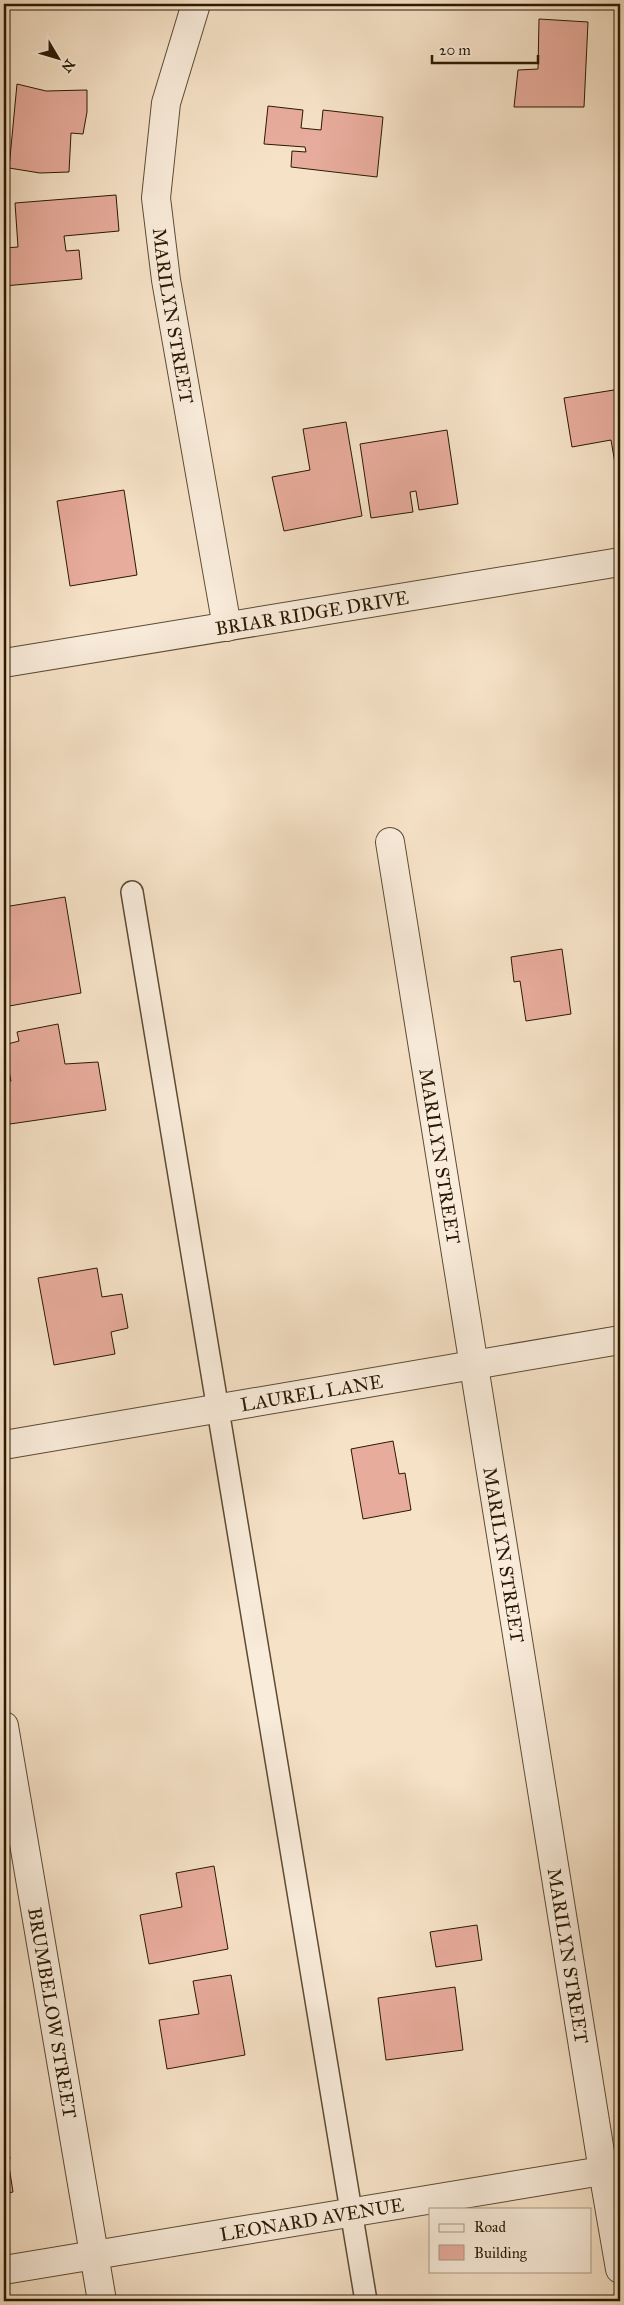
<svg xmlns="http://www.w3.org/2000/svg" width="624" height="2305" font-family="'IM FELL Great Primer',serif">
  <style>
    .building { fill: #e8ac9c; stroke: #2a1902 }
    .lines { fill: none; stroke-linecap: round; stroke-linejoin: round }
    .lane-casing { stroke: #5d4b33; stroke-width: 24 }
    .street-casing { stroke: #5d4b33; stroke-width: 30 }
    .lane { stroke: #f9ecdb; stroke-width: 21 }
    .street { stroke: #f9ecdb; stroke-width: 28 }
    .labels { text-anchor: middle; stroke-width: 4; stroke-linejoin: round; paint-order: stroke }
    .street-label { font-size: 19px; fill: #2a1902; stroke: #f9ecdb }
  </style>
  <rect width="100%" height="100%" fill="#f6e2c7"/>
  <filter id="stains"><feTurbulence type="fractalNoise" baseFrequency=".004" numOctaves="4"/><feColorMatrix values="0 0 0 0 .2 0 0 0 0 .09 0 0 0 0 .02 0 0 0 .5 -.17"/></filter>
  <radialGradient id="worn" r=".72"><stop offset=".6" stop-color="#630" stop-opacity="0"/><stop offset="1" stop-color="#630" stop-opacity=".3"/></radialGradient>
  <path class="building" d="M539 19 588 22 584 107H514L518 70 538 69Z
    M17 84 46 91 87 90V112L83 134 71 133 69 172 40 173 9 168Z
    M268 106 303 110 301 128 321 130 323 110 383 117 377 177 291 167 292 151 306 152 305 147 264 144Z
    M116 195 119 231 64 236 66 251 79 250 82 279 4 286V248L18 247 15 203Z
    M620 389V474L617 475 611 440 572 447 564 398Z
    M346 422 362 516 284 531 272 477 310 470 303 429Z
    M447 430 458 504 419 510 416 491 410 492 413 512 371 518 360 444Z
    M124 490 137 575 70 586 57 501Z
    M65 897 81 993 4 1007V907Z
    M562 949 571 1014 526 1021 520 981 514 982 511 957Z
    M58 1024 65 1064 98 1062 106 1110 10 1124 4 1094V1083L11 1081 4 1045 19 1041 17 1032Z
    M97 1268 102 1297 122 1294 128 1328 111 1332 115 1354 54 1365 38 1278Z
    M393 1441 399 1474 405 1473 411 1510 363 1519 351 1449Z
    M214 1866 228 1949 149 1964 140 1915 182 1907 176 1873Z
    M477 1925 482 1960 436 1967 430 1932Z
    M231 1975 245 2055 167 2069 159 2020 199 2014 193 1981Z
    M455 1987 463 2050 386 2060 378 1998Z
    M4 2133H6L10 2159 8 2160 13 2192 4 2194Z"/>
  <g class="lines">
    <defs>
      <path id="lane" d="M132 892 366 2301"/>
      <g id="street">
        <path id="s1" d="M196 4 166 103 156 198 166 280 227 627"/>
        <path id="s2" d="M4 663 620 562"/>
        <path id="s3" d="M390 842 603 2171 620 2269"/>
        <path id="s4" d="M4 1445 620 1340"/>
        <path id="s5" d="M4 1726 102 2301"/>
        <path id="s6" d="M4 2270 620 2168"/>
      </g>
    </defs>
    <use href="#lane" class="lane-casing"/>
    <use href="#street" class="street-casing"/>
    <use href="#lane" class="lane"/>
    <use href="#street" class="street"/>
  </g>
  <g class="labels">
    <g class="street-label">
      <text dy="7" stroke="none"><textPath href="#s1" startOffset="318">MARILYN STREET</textPath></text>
      <text dy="7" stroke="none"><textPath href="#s2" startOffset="312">BRIAR RIDGE DRIVE</textPath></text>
      <text dy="7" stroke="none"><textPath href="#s3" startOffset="318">MARILYN STREET</textPath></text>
      <text dy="7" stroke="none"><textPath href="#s4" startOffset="312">LAUREL LANE</textPath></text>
      <text dy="7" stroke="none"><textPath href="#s3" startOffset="722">MARILYN STREET</textPath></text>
      <text dy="7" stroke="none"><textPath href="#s3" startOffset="1128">MARILYN STREET</textPath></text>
      <text dy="7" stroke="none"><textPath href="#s5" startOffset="291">BRUMBELOW STREET</textPath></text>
      <text dy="7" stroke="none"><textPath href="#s6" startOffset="312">LEONARD AVENUE</textPath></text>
    </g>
  </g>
  <rect width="624" height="2305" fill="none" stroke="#f6e2c7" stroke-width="20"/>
  <rect x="5" y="5" width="614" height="2295" fill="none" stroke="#2a1902" stroke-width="2.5"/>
  <rect x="10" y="10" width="604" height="2285" fill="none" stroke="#2a1902"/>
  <rect x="429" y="2208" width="162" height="65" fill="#f9ecdb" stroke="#a69884"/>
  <rect x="439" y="2224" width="25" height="8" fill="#f9ecdb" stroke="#a69884"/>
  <text x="474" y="2232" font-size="15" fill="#2a1902">Road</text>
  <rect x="439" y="2245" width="25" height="15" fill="#e8ac9c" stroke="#a69884"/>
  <text x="474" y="2258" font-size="15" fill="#2a1902">Building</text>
  <g transform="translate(58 58) rotate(128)" stroke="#f9ecdb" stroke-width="4" paint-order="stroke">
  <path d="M0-4L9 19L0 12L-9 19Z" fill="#2a1902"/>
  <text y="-8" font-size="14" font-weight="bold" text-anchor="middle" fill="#2a1902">N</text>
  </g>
  <path d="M432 55v8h106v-8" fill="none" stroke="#2a1902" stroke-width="2.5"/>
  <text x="439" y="55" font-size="15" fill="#2a1902" stroke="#f9ecdb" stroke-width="4" paint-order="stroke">20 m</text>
  <rect width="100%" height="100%" filter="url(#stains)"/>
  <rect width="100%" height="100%" fill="url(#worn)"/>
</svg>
